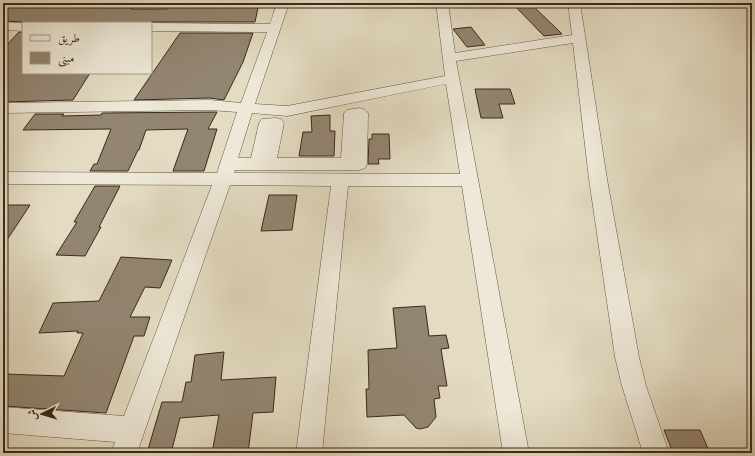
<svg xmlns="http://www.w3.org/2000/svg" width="755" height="456" font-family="'Old Standard TT',Amiri,serif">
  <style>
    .building { fill: #928571; stroke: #3b281a }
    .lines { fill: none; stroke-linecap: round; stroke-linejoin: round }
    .minor-casing { stroke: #655544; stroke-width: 1 }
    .minor { fill: #ede8d7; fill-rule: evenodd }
  </style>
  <rect width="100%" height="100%" fill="#e3dbc2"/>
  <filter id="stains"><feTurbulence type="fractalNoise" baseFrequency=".005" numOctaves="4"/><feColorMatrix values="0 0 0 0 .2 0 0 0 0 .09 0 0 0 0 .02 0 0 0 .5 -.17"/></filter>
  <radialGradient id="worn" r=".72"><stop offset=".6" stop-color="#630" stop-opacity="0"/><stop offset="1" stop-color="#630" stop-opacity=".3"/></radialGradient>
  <path class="building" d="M3 3H136L131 9H167L170 3H259L255 22H151L150 23H24L23 22 3 21Z
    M512 3H530L562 34 544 36Z
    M471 27 485 45 467 47 453 29Z
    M19 32H23V73H90L73 100 3 102V49Z
    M180 33H253L243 62 224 100 210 98 134 100Z
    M475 89H510L515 104H499L503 118H481Z
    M217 112 208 129H217L204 171H173L188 129 146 130 139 150H138L128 171H90L94 164H97L111 129 23 130 35 114H64L62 116 101 115 102 113Z
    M330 115V131H335L334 156H299L303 132H312L311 116Z
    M372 134H389L390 159H378L379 164H368L369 139H372Z
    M95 186H120L99 227H101L85 256 56 255 77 222H74Z
    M269 195H297L292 230 261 231Z
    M3 205H30L3 246Z
    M121 257 172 260 160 288 145 287 130 317H150L144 336H134L106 413 3 406V374L64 376 83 333H77L78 331 39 333 53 303 99 301Z
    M425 306 429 336 446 335 449 348 441 349 447 386H438L440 398 434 399 436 417 428 427 420 429 416 428 404 415 367 417 366 389H369L368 350 397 348 393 308Z
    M224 352 221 380 276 377 273 412 253 413 248 453H212L219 415 180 418 171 453H147L162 402H182L186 382H191L195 355Z
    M664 430H700L710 453H673Z"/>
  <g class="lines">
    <defs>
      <path id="minor" d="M277 3H289L255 104 287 106 445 76 436 3H448L455 53 572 35 568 3H580L607 179 639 357 646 386 669 453H643L622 386 615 357 589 179 573 43 456 61 529 453H503L462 186H348L322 453H296L331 186 230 185 137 453H111L115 442 3 433V407L124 416 212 185 3 184V172L217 173 237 112 210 110 3 113V103L210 100 241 103 267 32 151 31V23L270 24ZM446 84 460 174 234 173 235 170H359L365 168 367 164 368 113 365 110 360 108 347 110 344 113 341 158H277L284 123 281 119 276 118 262 119 259 123 251 158H238L252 113 287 116Z
        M3 22 23 23V31L3 30Z"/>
    </defs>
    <use href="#minor" class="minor-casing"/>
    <use href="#minor" class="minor"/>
  </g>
  <rect width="755" height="456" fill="none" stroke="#e3dbc2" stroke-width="16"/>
  <rect x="4" y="4" width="747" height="448" fill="none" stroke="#3b281a" stroke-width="2"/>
  <rect x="8" y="8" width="739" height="440" fill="none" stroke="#3b281a"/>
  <rect x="22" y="22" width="130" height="52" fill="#ede8d7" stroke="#a69b8b"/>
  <rect x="30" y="35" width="20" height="6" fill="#ede8d7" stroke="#a69b8b"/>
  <text x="58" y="42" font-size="12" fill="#3b281a">طريق</text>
  <rect x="30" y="52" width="20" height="12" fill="#928571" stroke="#a69b8b"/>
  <text x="58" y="62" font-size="12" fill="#3b281a">مبنى</text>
  <g transform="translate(42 414) rotate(265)" stroke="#ede8d7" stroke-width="3" paint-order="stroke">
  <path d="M0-3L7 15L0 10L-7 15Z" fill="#3b281a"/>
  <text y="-6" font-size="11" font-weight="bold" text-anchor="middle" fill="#3b281a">ش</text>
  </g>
  <rect width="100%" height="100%" filter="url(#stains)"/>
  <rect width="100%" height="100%" fill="url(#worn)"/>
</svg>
